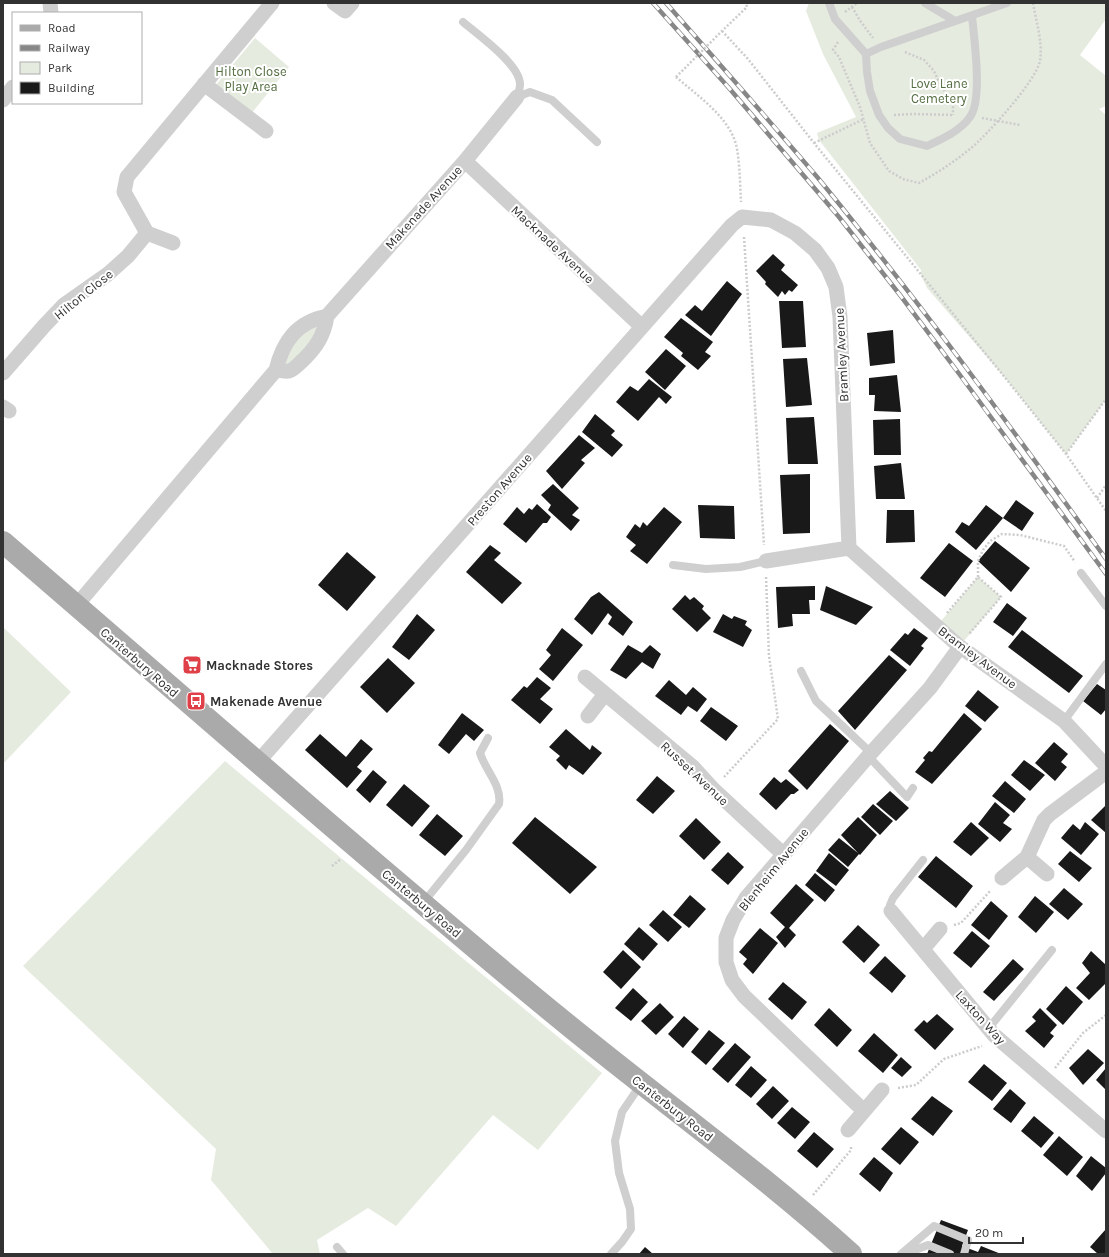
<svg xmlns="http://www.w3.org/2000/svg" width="1109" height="1257" font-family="Karla,sans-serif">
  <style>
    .green { fill: #e5ebdf }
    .building { fill: #191919 }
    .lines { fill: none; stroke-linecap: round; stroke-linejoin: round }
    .path { stroke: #ccc; stroke-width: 2.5; stroke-dasharray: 2 2; stroke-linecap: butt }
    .service { stroke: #cfcfcf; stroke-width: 8 }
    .minor { stroke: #cfcfcf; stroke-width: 15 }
    .primary { stroke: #aaa; stroke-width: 22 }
    .rail-casing { stroke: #878787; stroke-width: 4.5 }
    .rail { stroke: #fff; stroke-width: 3; stroke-dasharray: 9; stroke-linecap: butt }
    .path-bridge { stroke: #ccc; stroke-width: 2.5; stroke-dasharray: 2 2; stroke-linecap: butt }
    .labels { text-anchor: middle; stroke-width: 4; stroke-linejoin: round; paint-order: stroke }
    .park-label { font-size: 13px; fill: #546d41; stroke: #fff }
    .street-label { font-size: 13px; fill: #323232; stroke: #fff }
    .poi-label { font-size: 13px; font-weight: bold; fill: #323232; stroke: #fff; text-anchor: start }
  </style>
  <rect width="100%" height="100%" fill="#fff"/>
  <path class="green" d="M809 3H1106V19L1080 55 1106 76V106L1099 109 1106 115V399L1066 454 1007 380 927 288 921 275V270L819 140 817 133 856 117 823 54 806 11Z
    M255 38 289 67 251 114 215 86Z
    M310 321 325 329 289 371 280 355Z
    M978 577 1001 597 964 641 941 621Z
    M3 627 71 692 3 764Z
    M225 761 341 858 602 1073 538 1150 493 1115 396 1226 368 1208 317 1240 320 1254H273L211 1180 216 1149 23 966Z"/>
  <path class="building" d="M773 254 785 265 781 270 798 285 792 292 789 290 785 295 782 291 778 297 765 284 766 282 756 271Z
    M727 281 742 294 711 336 685 315 695 305 702 311Z
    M779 301H803L806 347 782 348Z
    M681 318 713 342 705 352 711 356 698 370 681 356 683 353 664 337Z
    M893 330 895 363 870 366 867 333Z
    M666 349 686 366 665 390 645 372Z
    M807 358 812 405 786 407 783 359Z
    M897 375 901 412 874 411 875 395H869V378Z
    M649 379 672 397 666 404 659 397 638 421 616 402 630 386 638 391Z
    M595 414 615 431 611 435 623 445 612 457 582 432Z
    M814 417 818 464H788L786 418Z
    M900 419 901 455H874L873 420Z
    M579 435 595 448 581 460 585 463 562 489 546 471Z
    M901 463 905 499H876L874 466Z
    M810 474V533L783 534 780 475Z
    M553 484 579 508 572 515 580 520 571 531 548 510 551 505 541 495Z
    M1016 500 1034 513 1022 531 1003 518Z
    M537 504 551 517 547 523H543L526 543 503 524 517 507 524 514 529 508 532 510Z
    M698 505 734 506 735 539 700 538Z
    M986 505 1003 518 976 550 955 532 962 522 969 526Z
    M664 507 682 522 647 564 630 551 636 545 626 537 635 524 640 528 643 522 647 526Z
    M887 510H914L915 542 886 543Z
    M995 541 1030 568 1011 592 978 561Z
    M949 543 973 561 945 597 920 578Z
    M490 545 501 553 494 560 522 583 502 604 466 572Z
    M347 552 376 577 347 611 318 585Z
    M815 586V600H809L810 614H792L793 626 778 628 776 587Z
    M826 586 873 607 856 625 820 610Z
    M599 592 633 622 623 636 608 624 612 617 608 613 592 635 574 619 591 597Z
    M685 595 690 600 694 597 704 606 702 609 711 618 697 632 672 609Z
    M1007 603 1027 618 1013 636 993 622Z
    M417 614 435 630 409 660 392 647Z
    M723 614 732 619 734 616 747 621 745 625 752 630 743 647 713 632Z
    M562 628 583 645 553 681 539 669 551 655 546 650Z
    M914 628 928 638 921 646 924 648 910 666 890 650 905 633 908 635Z
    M1022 630 1083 676 1069 693 1008 647Z
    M628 645 642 653 650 645 661 654 653 669 642 662 626 679 610 670Z
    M889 655 907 670 855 730 838 711Z
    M388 658 415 683 387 713 360 687Z
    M537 677 551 688 540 699 553 709 540 724 511 700 524 686 527 688Z
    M669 680 686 695 693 687 707 699 697 712 688 706 681 715 655 696Z
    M1097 684 1106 690V709L1101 715 1083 701Z
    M978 690 999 707 985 722 965 706Z
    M711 707 738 726 726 741 700 721Z
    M462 713 484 730 474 741 466 734 449 754 438 745Z
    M964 713 982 729 932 784 915 772 925 760 923 758 929 751 932 752Z
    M830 724 849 741 807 790 788 771Z
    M566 729 590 750 592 745 602 753 583 775 569 765 566 770 556 760 560 756 549 747Z
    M320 734 346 757 361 739 373 749 357 767 362 771 347 788 305 750Z
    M1054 742 1068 754 1061 762 1067 767 1055 781 1035 763Z
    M1024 760 1045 775 1030 791 1011 775Z
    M373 770 387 782 370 803 356 790Z
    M657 776 675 791 653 814 636 800Z
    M774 777 781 783 786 779 799 790 794 794H791L776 810 759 794Z
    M1005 781 1026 799 1014 813 992 796Z
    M404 784 430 806 412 827 386 805Z
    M890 791 909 808 896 821 876 804Z
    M995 802 1010 815 1003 823 1012 829 1000 842 978 824Z
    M873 804 893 821 880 835 861 817Z
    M1106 805V833L1091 820Z
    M437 814 463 836 445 856 419 835Z
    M535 817 597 867 570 894 512 843Z
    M858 817 877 835 860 855 859 854 848 867 828 850 839 838 858 853 841 835Z
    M696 818 721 842 704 860 679 836Z
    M971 822 989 838 971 856 953 842Z
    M1085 822 1099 834 1081 855 1061 838 1073 824 1080 830Z
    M1070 851 1092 868 1079 882 1058 864Z
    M728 852 744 867 728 885 711 870Z
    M829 853 849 870 836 886 816 871Z
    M936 856 973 886 956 908 918 877Z
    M815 873 835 890 825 902 805 885Z
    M796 884 814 900 789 928 796 935 785 948 776 937 785 927 770 913Z
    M1064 888 1083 904 1068 920 1049 904Z
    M690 895 706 909 689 928 673 915Z
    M1035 896 1054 912 1036 933 1018 917Z
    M991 901 1008 916 989 940 971 925Z
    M663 910 682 927 668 942 649 925Z
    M858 925 880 945 864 963 842 942Z
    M639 927 658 944 643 961 624 944Z
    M760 928 778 943 753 974 743 964 747 959 739 952Z
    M972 931 990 946 971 968 953 953Z
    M623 950 641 967 621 989 603 972Z
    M1091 951 1106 965V983L1089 1000 1076 988 1090 973 1082 963Z
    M885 956 906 976 892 993 869 973Z
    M1013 959 1024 969 994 1001 983 992Z
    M783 982 807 1002 792 1020 768 999Z
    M1066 986 1083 1002 1063 1025 1046 1009Z
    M633 988 648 1002 631 1021 615 1008Z
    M660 1003 674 1017 656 1035 641 1021Z
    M829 1008 852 1030 837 1047 814 1025Z
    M1040 1008 1057 1025 1050 1033 1054 1036 1044 1048 1025 1031 1036 1021 1032 1017Z
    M937 1014 954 1029 935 1050 914 1030 924 1020 927 1023Z
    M684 1016 699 1029 683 1048 668 1034Z
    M709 1030 725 1043 706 1065 691 1052Z
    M874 1033 898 1055 883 1073 858 1051Z
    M735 1043 751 1057 728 1083 712 1069Z
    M1088 1049 1104 1063 1083 1085 1069 1068Z
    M901 1057 912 1067 902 1077 891 1068Z
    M984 1064 1007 1083 992 1101 968 1082Z
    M751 1066 767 1080 751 1098 735 1085Z
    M1106 1068V1090L1096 1080Z
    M773 1086 789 1101 772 1119 756 1104Z
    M1010 1089 1026 1103 1011 1123 993 1109Z
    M932 1096 953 1111 933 1136 911 1119Z
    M792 1107 810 1122 795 1139 777 1123Z
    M1034 1116 1054 1133 1041 1148 1021 1131Z
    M901 1127 919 1142 900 1165 881 1149Z
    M814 1132 834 1149 817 1168 797 1151Z
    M1059 1136 1083 1157 1067 1176 1043 1155Z
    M1091 1156 1106 1168V1173L1092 1191 1076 1176Z
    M874 1157 893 1173 880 1192 859 1174Z
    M941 1220 968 1230 962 1246 978 1252 981 1246 1001 1254H927Z
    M1106 1229V1254H1098L1090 1247Z
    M645 1247 653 1254H639Z"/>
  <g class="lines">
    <path class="path" d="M852 7 861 22 873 38
      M845 12 857 3
      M722 31 748 59 814 143 1007 380 1066 454 1106 511
      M838 42 833 50 839 57 860 107 870 143 889 171 903 179 919 183C937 173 954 162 970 149 987 135 1036 81 1040 61 1043 42 1036 21 1033 3
      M905 52 924 60 934 71 939 82 953 104V115
      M676 77C698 96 732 119 737 149 740 167 740 185 741 202
      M894 115 913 114 953 115
      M982 118 1020 125
      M814 143 864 119
      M744 237 764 545
      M1066 454 1106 399
      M1097 498 1106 485
      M978 577V561L983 550 990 541 1002 534 1020 535 1064 546 1075 562
      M947 613 978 577 1001 597 969 634
      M724 777 778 719 769 656 766 576
      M332 866 341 859
      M954 925 961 923 991 890
      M1055 1068 1083 1033 1106 1015
      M898 1088 916 1085 944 1059 982 1046
      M813 1195 851 1150V1146"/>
    <path class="service" d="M829 3 835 19 866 54 867 72 870 91 879 115 888 128 900 139 927 146C942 139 960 131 970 117 983 100 974 38 972 16
      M925 3 955 21
      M463 22C477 34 521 65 520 85 520 89 518 93 517 97
      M866 54 881 47 1007 3
      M517 97 530 92 552 100 597 142
      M673 565 706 569 740 567 766 561
      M1081 573 1106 606
      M801 671 816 701 871 753
      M1064 721 1106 664
      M869 757 907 797 913 788
      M423 903 466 850 499 804C502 785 485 770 480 753L488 738
      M891 911 890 905 893 898 923 860
      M989 1028 1052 950
      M337 1247 343 1254
      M611 1254 622 1242 631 1229 630 1209 619 1173 615 1141 622 1112 641 1084
      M901 1254 934 1226 968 1240 964 1254
      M905 1254 928 1245 950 1254"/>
    <path class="minor" d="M50 3 51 13
      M334 3 345 11 352 3
      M204 84 266 131
      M3 100 13 87
      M465 161 641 326
      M147 233 173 243
      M276 370C280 370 285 372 289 371 293 370 298 365 301 362 316 348 324 336 327 316L465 161 517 97
      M3 373 44 326 64 305 108 274 128 256 147 233 124 192 127 177 272 3
      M3 407 9 411
      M766 561 849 548
      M76 606 276 370C283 341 297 322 327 316
      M585 677 693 767 713 789 783 854
      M588 716 605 694
      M257 763 732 225 742 217 771 220 795 233 815 250 828 268 836 287 840 317 849 548 959 646 1064 721 1106 766
      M1027 857 1047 874
      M1002 878 1027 857 1044 820 1050 814 1106 772
      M891 911 994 1035 1106 1131
      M923 949 940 929
      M864 1111 744 996 732 980 726 962V938L733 920 746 898 871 753 930 688 960 647
      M848 1130 882 1090"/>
    <path class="primary" d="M3 542C129 652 255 761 382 869 440 918 498 968 557 1016 654 1096 757 1169 851 1254"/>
    <defs>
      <path id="rail" d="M653 3 729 88 839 217 900 295 960 375 1106 574
        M666 3C717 61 768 119 818 178 919 301 1013 430 1106 559"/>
    </defs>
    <use href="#rail" class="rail-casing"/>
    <use href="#rail" class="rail"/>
    <path class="path-bridge" d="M676 77 722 31 747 7 746 3"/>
  </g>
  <defs>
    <symbol id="supermarket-square" viewBox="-11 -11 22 22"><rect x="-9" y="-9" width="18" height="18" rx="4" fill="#df3f47" stroke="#fff"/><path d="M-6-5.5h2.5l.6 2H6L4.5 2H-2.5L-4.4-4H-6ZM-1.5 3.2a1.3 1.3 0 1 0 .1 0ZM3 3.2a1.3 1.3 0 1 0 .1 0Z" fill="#fff"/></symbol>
    <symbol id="bus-square" viewBox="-11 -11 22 22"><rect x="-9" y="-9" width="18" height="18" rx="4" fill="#df3f47" stroke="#fff"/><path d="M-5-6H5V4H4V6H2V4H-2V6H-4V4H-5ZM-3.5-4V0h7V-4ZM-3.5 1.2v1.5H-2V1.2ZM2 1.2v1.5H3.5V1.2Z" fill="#fff"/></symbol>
  </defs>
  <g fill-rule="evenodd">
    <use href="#supermarket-square" x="181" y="654" width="22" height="22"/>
    <use href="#bus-square" x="185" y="690" width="22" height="22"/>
  </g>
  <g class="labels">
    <g class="park-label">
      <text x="251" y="76">Hilton Close<tspan x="251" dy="15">Play Area</tspan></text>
      <text x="939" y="88">Love Lane<tspan x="939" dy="15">Cemetery</tspan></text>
    </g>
    <g class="street-label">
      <text transform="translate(423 207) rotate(-48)" y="5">Makenade Avenue</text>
      <text transform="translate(553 244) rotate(43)" y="5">Macknade Avenue</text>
      <text transform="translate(83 294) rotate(-39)" y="5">Hilton Close</text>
      <text transform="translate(841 355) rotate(-93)" y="5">Bramley Avenue</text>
      <text transform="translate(499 489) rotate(-49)" y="5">Preston Avenue</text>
      <text transform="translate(978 657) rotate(37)" y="5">Bramley Avenue</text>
      <text transform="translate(140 662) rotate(41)" y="5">Canterbury Road</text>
      <text transform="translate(695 773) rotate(43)" y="5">Russet Avenue</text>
      <text transform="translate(773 869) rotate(-51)" y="5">Blenheim Avenue</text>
      <text transform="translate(422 903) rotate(40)" y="5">Canterbury Road</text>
      <text transform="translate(981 1017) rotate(48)" y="5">Laxton Way</text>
      <text transform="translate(673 1108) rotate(38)" y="5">Canterbury Road</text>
    </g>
    <g class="poi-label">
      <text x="206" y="670">Macknade Stores</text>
      <text x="210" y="706">Makenade Avenue</text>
    </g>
  </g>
  <rect width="1109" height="1257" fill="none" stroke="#323232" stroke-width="8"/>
  <rect x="12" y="12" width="130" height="92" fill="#ffffff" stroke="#adadad"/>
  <rect x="20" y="25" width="20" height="6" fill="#aaaaaa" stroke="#adadad"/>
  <text x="48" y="32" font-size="12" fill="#323232">Road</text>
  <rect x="20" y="45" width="20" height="6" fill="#878787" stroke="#adadad"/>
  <text x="48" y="52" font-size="12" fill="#323232">Railway</text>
  <rect x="20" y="62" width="20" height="12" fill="#e5ebdf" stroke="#adadad"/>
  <text x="48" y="72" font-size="12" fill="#323232">Park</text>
  <rect x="20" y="82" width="20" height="12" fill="#191919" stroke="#adadad"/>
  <text x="48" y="92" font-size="12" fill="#323232">Building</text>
  <path d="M969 1237v6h54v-6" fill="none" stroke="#323232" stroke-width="2"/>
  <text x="975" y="1237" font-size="12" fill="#323232" stroke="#ffffff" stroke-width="3" paint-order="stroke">20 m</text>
</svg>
